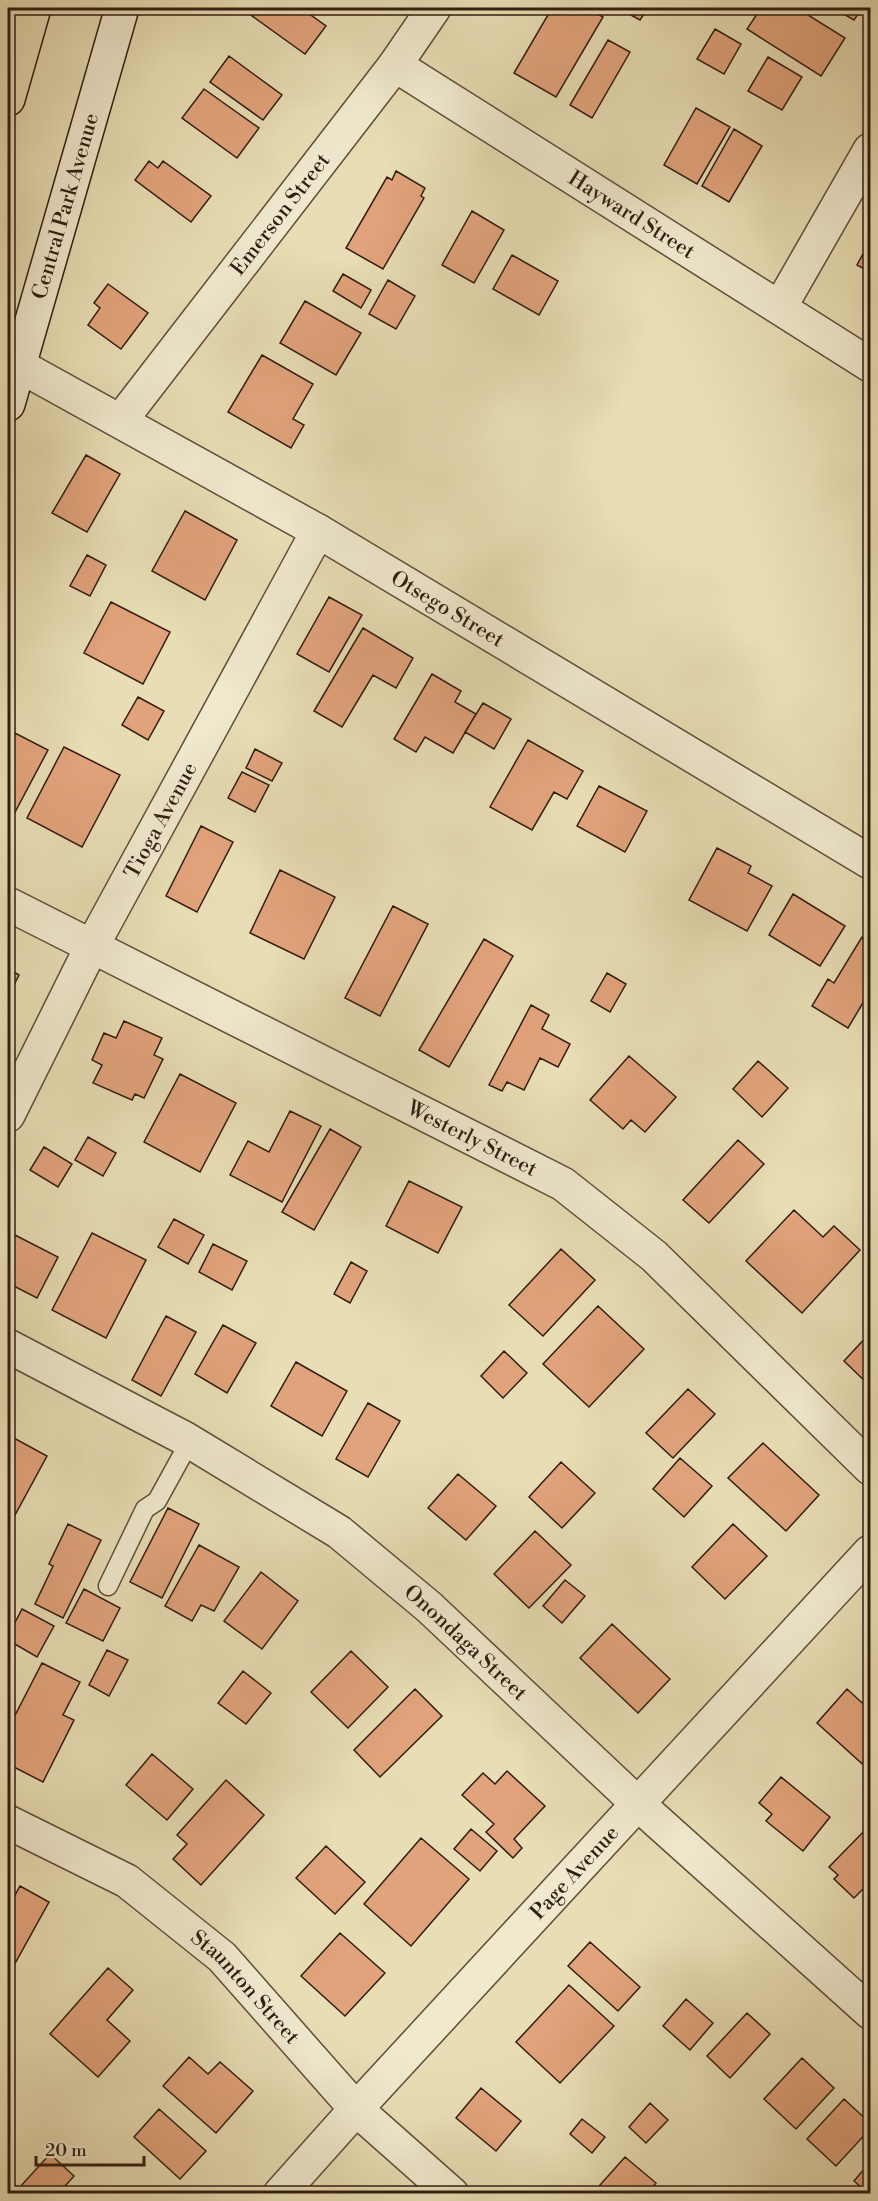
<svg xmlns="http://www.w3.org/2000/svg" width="878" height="2201" font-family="'Libre Bodoni',serif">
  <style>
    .building { fill: #e1a37b; stroke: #311d13; stroke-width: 1.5 }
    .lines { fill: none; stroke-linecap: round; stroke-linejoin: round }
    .lane-casing { stroke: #5f4d3b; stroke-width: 21 }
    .street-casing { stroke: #5f4d3b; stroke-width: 36 }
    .secondary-casing { stroke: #311d13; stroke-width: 36 }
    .highway-casing { stroke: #311d13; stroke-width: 36 }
    .lane { stroke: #f0e9ce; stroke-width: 18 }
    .street { stroke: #f0e9ce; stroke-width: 33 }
    .secondary { stroke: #f0e9ce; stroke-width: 33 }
    .highway { stroke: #e8ddb4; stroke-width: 33 }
    .labels { text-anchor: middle; stroke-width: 4.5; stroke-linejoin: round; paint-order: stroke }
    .street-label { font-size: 21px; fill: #311d13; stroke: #f0e9ce }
  </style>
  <rect width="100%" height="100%" fill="#e8ddb4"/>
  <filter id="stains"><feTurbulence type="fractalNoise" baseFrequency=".00333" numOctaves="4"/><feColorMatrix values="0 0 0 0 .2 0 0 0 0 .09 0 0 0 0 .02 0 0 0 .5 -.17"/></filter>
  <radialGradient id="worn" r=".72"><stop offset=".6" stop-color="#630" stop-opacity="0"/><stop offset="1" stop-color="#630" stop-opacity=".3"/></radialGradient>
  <path class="building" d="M241 8H301L326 26 305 54Z
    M552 8H587L603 17 556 97 514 73Z
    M618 8H648L640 20Z
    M761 8H797L845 38 821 76 747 29Z
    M833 8H862L854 20Z
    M715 29 741 44 724 74 697 59Z
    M608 40 630 52 592 118 570 105Z
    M229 56 282 95 263 120 210 82Z
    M768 57 802 77 782 110 748 91Z
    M204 89 259 128 237 158 182 118Z
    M696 108 730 127 697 184 664 165Z
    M734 129 762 146 729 202 702 186Z
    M149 161 158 168 163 161 211 196 191 222 135 180Z
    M396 171 425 188 421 196 424 198 383 269 346 248 387 177 392 180Z
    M472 211 504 230 474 283 442 265Z
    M870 241V272L857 265Z
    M512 255 558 281 539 315 493 289Z
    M343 274 371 290 361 308 333 291Z
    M388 280 415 296 396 329 369 314Z
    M108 284 148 313 121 349 88 325 100 308 94 303Z
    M305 301 361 333 336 375 280 343Z
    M262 355 313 384 293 419 304 425 291 448 228 412Z
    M86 455 120 474 87 532 52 513Z
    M185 511 237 540 205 600 152 571Z
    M87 555 106 565 90 596 70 586Z
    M329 597 362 615 329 672 297 654Z
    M111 602 170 632 143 684 84 653Z
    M363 628 413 658 396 688 373 675 342 727 314 711Z
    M432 674 461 691 455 702 476 714 453 753 425 737 416 752 394 739Z
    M138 697 164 711 148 740 122 725Z
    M483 703 511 719 494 749 465 732Z
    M11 731 48 750 13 816 8 813V738Z
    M528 740 583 771 567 799 554 792 532 830 490 807Z
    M64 747 120 775 82 847 27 818Z
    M255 749 282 763 272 781 246 768Z
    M242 772 269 785 255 812 228 798Z
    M599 786 647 811 625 852 577 826Z
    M201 826 233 842 197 912 166 896Z
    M717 848 751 866 748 873 772 886 747 931 689 900Z
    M280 870 335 897 304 959 250 933Z
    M793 894 845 926 820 966 769 935Z
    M393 906 428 924 380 1016 345 998Z
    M862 937 870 942V991L848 1028 812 1006 828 979 834 983Z
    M484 939 513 956 449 1067 419 1050Z
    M8 968 19 975 8 997Z
    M607 973 626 984 610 1012 591 1001Z
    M531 1005 549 1015 542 1029 570 1044 558 1067 540 1058 524 1090 507 1082 502 1091 489 1085Z
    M124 1021 162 1038 154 1055 163 1059 144 1098 135 1094 132 1100 93 1083 102 1065 92 1060 104 1033 116 1038Z
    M629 1056 676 1097 645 1132 631 1120 623 1129 590 1100Z
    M758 1061 788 1088 762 1117 733 1089Z
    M180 1074 236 1103 200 1172 144 1142Z
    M290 1111 321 1126 282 1202 230 1175 248 1141 269 1152Z
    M330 1129 361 1147 314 1230 282 1212Z
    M88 1137 116 1153 103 1176 75 1160Z
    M738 1140 764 1164 709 1223 683 1200Z
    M44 1147 72 1164 58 1187 30 1170Z
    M409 1181 462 1207 438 1253 386 1226Z
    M794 1210 823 1237 834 1226 860 1250 802 1313 746 1261Z
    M174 1219 204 1235 188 1264 158 1247Z
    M92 1233 146 1260 106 1338 52 1310Z
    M13 1234 58 1257 37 1298 8 1283V1244Z
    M213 1244 247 1261 232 1290 199 1272Z
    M561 1249 595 1280 543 1336 509 1305Z
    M351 1262 367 1271 350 1303 334 1294Z
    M598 1306 644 1349 589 1407 543 1364Z
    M166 1316 196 1332 161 1396 132 1380Z
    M223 1325 256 1343 227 1393 195 1374Z
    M870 1333V1386L844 1361Z
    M504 1351 527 1373 503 1398 481 1376Z
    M296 1362 347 1391 322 1436 271 1406Z
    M688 1389 715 1414 673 1458 646 1433Z
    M368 1403 400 1421 368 1477 336 1459Z
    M12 1437 47 1456 8 1528V1444Z
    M763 1443 819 1495 786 1531 728 1478Z
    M680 1458 712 1486 684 1517 653 1489Z
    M561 1462 595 1493 562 1528 529 1497Z
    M458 1474 496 1506 466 1540 428 1508Z
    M168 1508 199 1524 162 1598 130 1582Z
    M68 1524 101 1540 63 1618 35 1604 53 1566 49 1564Z
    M733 1524 767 1556 725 1599 692 1567Z
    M535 1531 571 1565 529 1608 494 1574Z
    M199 1545 239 1567 214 1611 201 1605 192 1621 165 1606Z
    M261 1572 298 1601 262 1649 224 1621Z
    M565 1580 585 1596 562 1623 543 1606Z
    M84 1589 120 1608 103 1641 66 1623Z
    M22 1609 54 1626 37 1657 8 1640V1636Z
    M612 1624 670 1679 638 1713 580 1658Z
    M107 1650 128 1660 109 1696 89 1685Z
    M351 1651 388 1687 348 1728 311 1692Z
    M42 1663 80 1682 63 1715 74 1720 43 1782 8 1764V1729Z
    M243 1671 271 1693 246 1724 218 1703Z
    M415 1689 442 1716 380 1777 354 1750Z
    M847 1689 870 1710V1766L868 1769 817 1723Z
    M152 1754 193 1789 167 1820 126 1785Z
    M507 1771 545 1806 514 1839 522 1848 513 1858 486 1832 494 1824 462 1795 483 1773 495 1784Z
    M781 1777 830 1817 803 1851 766 1821 772 1814 759 1803Z
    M226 1780 264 1815 201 1885 173 1859 187 1844 177 1835Z
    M870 1825V1882L854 1898 834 1879 838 1875 829 1867Z
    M471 1829 497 1851 480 1871 454 1849Z
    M421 1838 469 1879 411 1946 364 1904Z
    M326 1846 365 1882 335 1914 296 1878Z
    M20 1886 49 1902 13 1967 8 1973V1908Z
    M340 1933 385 1973 345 2016 301 1976Z
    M590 1942 640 1987 618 2011 568 1966Z
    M108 1968 133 1990 107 2020 130 2041 98 2077 50 2034Z
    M569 1985 614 2026 560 2083 516 2042Z
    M686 1999 713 2023 690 2050 663 2026Z
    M747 2013 770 2034 730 2078 707 2056Z
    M189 2057 208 2074 220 2062 253 2091 216 2133 163 2086Z
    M802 2058 834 2088 796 2129 764 2099Z
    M481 2088 521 2121 496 2151 456 2118Z
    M844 2099 870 2123V2129L836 2166 807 2139Z
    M650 2103 668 2120 646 2143 629 2127Z
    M159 2109 206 2151 180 2179 134 2137Z
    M582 2119 605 2137 592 2153 570 2134Z
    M50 2154 74 2176 58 2194H8V2190L13 2184 19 2188Z
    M625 2157 656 2183 647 2194H592Z
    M870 2162V2194H869L854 2181Z"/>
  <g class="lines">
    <defs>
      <path id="lane" d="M108 1586 145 1509 157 1501 190 1441"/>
      <g id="street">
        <path id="s1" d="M395 65 870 365"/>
        <path d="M780 307 870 150"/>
        <path id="s2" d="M18 365 318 531 870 862"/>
        <path id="s3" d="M121 420 395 65 434 8"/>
        <path id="s4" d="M8 904 563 1184 654 1256 870 1468"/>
        <path id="s5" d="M8 1115 91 948 318 531"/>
        <path id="s6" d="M8 1346 184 1438 339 1532 429 1607 638 1804 870 2012"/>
        <path id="s7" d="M8 1822 127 1881 222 1957 356 2109 452 2194"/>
        <path id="s8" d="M280 2194 356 2109 870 1552"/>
      </g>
      <g id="secondary">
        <path id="s9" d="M8 404 122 8"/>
      </g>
      <path id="highway" d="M8 99 34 8"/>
    </defs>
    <use href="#lane" class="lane-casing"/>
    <use href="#street" class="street-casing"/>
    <use href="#secondary" class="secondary-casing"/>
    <use href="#highway" class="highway-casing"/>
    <use href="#lane" class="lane"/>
    <use href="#street" class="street"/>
    <use href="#secondary" class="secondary"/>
    <use href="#highway" class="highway"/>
  </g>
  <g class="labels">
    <g class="street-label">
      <text dy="7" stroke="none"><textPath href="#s9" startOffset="206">Central Park Avenue</textPath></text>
      <text dy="7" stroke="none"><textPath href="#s3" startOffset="260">Emerson Street</textPath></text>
      <text dy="7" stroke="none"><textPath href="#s1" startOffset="280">Hayward Street</textPath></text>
      <text dy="7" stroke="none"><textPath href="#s2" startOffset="494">Otsego Street</textPath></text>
      <text dy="7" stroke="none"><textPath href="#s5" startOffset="332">Tioga Avenue</textPath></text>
      <text dy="7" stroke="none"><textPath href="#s4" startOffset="520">Westerly Street</textPath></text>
      <text dy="7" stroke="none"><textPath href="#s6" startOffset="548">Onondaga Street</textPath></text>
      <text dy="7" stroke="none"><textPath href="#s8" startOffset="436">Page Avenue</textPath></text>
      <text dy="7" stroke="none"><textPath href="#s7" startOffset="292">Staunton Street</textPath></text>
    </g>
  </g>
  <rect width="878" height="2201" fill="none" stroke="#e8ddb4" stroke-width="30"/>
  <rect x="9" y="9" width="860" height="2183" fill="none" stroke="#311d13" stroke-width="3"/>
  <rect x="15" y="15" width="848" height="2171" fill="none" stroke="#311d13" stroke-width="1.5"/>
  <path d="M36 2156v9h108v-9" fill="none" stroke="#311d13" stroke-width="3"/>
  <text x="45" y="2156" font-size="18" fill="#311d13" stroke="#f0e9ce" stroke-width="4.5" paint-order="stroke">20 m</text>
  <rect width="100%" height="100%" filter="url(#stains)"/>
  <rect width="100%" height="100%" fill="url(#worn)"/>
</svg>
